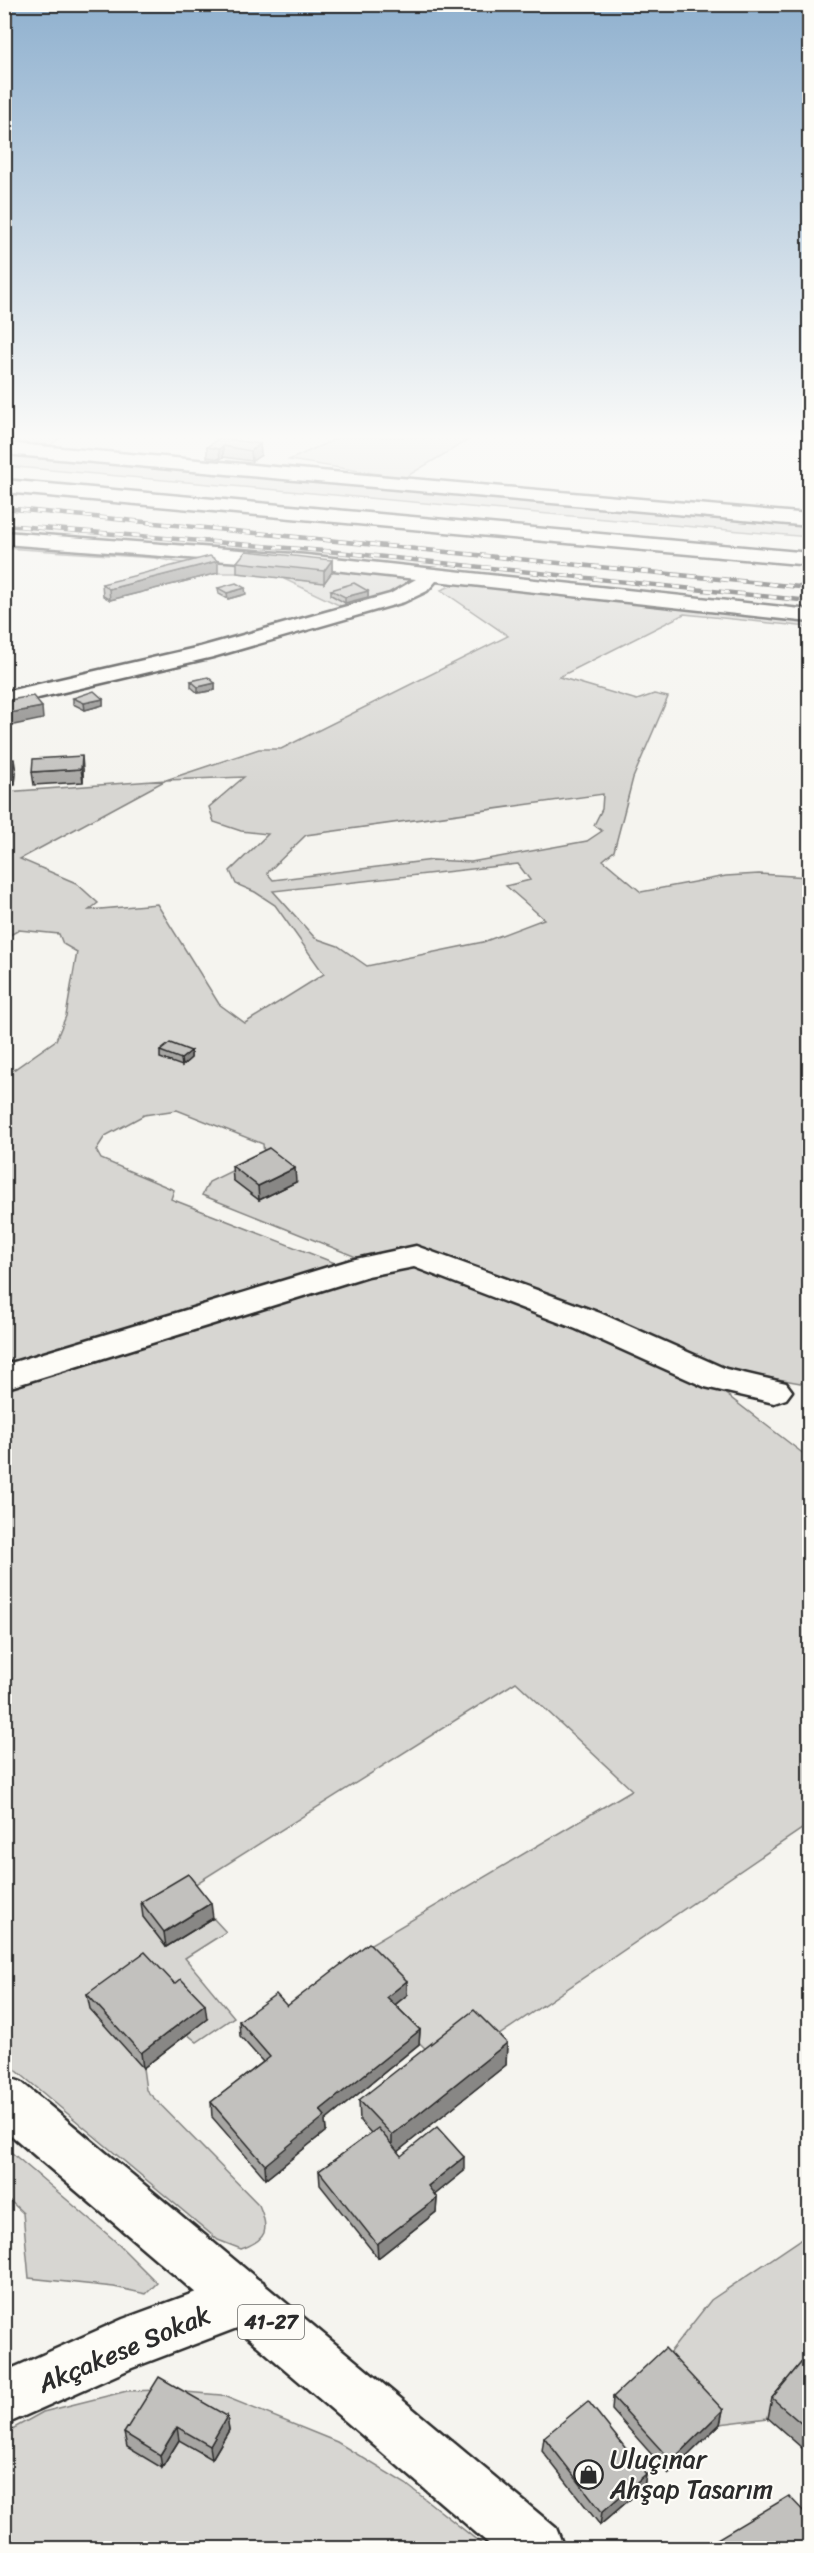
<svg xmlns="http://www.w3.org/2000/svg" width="814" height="2553" font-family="Sriracha,sans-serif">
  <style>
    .green { fill: #d7d6d2; stroke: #81807e; stroke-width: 1.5; fill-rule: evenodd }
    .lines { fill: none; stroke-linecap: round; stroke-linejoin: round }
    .minor-casing { stroke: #2b2b2b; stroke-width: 5 }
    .major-casing { stroke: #2b2b2b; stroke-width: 5 }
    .highway-casing { stroke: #2b2b2b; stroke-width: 5 }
    .minor { fill: #fdfcf7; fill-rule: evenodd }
    .major { fill: #fdfcf7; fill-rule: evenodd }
    .highway { fill: #fdfcf7; fill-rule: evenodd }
    .rail-casing { stroke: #2b2b2b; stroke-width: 4.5 }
    .rail { stroke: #fdfcf7; stroke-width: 3; stroke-dasharray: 8; stroke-linecap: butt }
    .wall { fill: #a7a6a3; stroke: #2b2b2b; stroke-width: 1.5 }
    .shaded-wall { fill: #888785; stroke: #2b2b2b; stroke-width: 1.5 }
    .building { fill: #c2c1be; stroke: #2b2b2b; stroke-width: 1.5 }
    .labels { text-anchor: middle; stroke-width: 4.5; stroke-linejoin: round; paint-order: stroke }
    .shield { fill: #fdfcf7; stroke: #6a6a68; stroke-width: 1.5 }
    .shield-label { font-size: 20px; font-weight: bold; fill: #2b2b2b }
    .near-street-label { font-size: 26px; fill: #2b2b2b; stroke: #fdfcf7 }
    .near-poi-label { font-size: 26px; fill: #2b2b2b; stroke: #fdfcf7; text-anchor: start }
  </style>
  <rect width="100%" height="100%" fill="#f5f4ef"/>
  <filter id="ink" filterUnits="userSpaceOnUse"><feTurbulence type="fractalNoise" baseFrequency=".0167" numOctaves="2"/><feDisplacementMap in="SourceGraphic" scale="12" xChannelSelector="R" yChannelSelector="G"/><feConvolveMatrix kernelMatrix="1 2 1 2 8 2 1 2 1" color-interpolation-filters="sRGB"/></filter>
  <g filter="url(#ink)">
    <path class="green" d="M4 437H61L48 447 5 444Z
      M340 437H473L404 478 289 460Z
      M4 451 809 523V537L5 466Z
      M5 544 235 558 413 578 417 582 411 588 347 609 282 578 324 583 331 572 246 562 237 573H218L211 568 154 558 5 548Z
      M477 583 809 618V627L684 614 559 677 637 700 654 694 668 697 633 778 614 851 603 860 641 892 726 876 759 874 809 877 810 1380 806 1384 726 1370 425 1251 361 1259 202 1195 209 1182 264 1155 263 1144 177 1110 144 1115 105 1136 96 1150 101 1159 174 1190 171 1199 340 1265 5 1366V1076L56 1040 66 1016 77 952 63 944 59 934 19 930 5 938V792L166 780 259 749H281L508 636 441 590 456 584ZM244 777 209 807 214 822 241 831 268 834 230 871 236 884 255 892 275 905 324 974 245 1023 219 1004 157 904 89 910 98 903 76 883 20 859 166 780ZM603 794 602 809 594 825 602 831 587 841 471 862 433 860 273 880 267 873 306 835ZM518 864 530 880 506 886 544 919 483 942 367 966 338 946 315 938 273 891Z
      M417 1265 572 1323 719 1389 809 1458V1824L486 2044 437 2060 387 2011 369 1945 632 1790 516 1682 143 1917 166 1947 213 1918 226 1932 185 1958 234 2017 197 2042 187 2034 206 2019 143 2068 146 2090 259 2205C270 2230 267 2240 241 2249L218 2240 5 2061V1385L387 1268Z
      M5 2147 113 2239 157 2283 146 2294 114 2287 29 2278 23 2213 5 2196Z
      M809 2234V2366L768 2418 720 2424 663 2361 711 2300Z
      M161 2390 221 2395 337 2442 406 2484 483 2545 478 2548H5V2433L43 2412 127 2391Z"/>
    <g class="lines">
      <defs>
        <path id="minor" d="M4 443 810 514V526L4 454Z
          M4 532 306 555 810 610V622L436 581 427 591 404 602 213 657 4 706V692L200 647 390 594 416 579 306 567 4 544Z
          M416 1246 600 1313 726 1369 786 1383 792 1391 786 1399 774 1403 705 1387 576 1329 414 1267 368 1276 4 1389V1365L351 1260Z
          M245 2274 263 2282 271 2300 263 2318 132 2368 4 2425V2372L123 2319Z"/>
        <path id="major" d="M4 2076 21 2082 556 2528 564 2548H494L4 2129Z"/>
        <path id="highway" d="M4 480 810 553V565L4 492Z"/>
      </defs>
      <use href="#minor" class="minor-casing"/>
      <use href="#major" class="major-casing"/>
      <use href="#highway" class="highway-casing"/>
      <use href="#minor" class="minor"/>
      <use href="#major" class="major"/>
      <use href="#highway" class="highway"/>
      <defs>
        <path id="rail" d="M4 508 810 588
          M4 525 337 552 810 601"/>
      </defs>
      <use href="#rail" class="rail-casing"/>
      <use href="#rail" class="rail"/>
    </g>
    <path class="wall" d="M260 444 261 455 252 461 223 457 220 459 207 457V447Z
      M332 560V572L324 583 237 573V562Z
      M218 573 110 600 103 596 102 584Z
      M218 588 246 594 228 599 219 594Z
      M331 590 368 591V597L345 603 331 595Z
      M191 681 215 683V690L198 693 191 687Z
      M73 698 103 699V705L85 710 73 704Z
      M4 760 16 772 15 785 4 786Z
      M83 769V782L34 785 32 772Z
      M160 1051H191V1058L182 1066 160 1058Z
      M232 1166 296 1182 259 1200 233 1180Z
      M141 1902 213 1918 166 1947 143 1917Z
      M87 1994 207 2019 143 2068 90 2009Z
      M407 1995 395 2005 420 2030 419 2044 325 2121 326 2131 266 2179 212 2117 211 2102 263 2062 240 2036 239 2021 287 2006Z
      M507 2043 506 2065 397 2152 401 2156 464 2171 434 2195 437 2198 436 2212 378 2258 320 2185 319 2171 371 2133 360 2121 359 2100Z
      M810 2352V2455L768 2418 772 2398Z
      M613 2397 723 2410 720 2424 669 2474 612 2410Z
      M227 2416 229 2430 212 2459 179 2440 162 2468 127 2447 124 2433Z
      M544 2437 646 2474 644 2487 600 2525 542 2451Z"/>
    <path class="shaded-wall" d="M260 444 261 455 252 461 251 451Z
      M223 446V457L220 459 219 449Z
      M332 560V572L324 583V571Z
      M218 561V573L110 600 109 589Z
      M245 588 246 594 228 599 227 593Z
      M368 591V597L345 603V597Z
      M215 683V690L198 693V687Z
      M103 699V705L85 710 84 703Z
      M42 707 43 719 4 727V714Z
      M82 756 83 769V782L81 769Z
      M14 759 16 772 15 785 13 772Z
      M191 1051V1058L182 1066 181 1059Z
      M295 1168 296 1182 259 1200 258 1186Z
      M211 1903 213 1918 166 1947 164 1932Z
      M407 1981V1995L387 2011V1997Z
      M205 2004 207 2019 143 2068 141 2053Z
      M420 2030 419 2044 325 2121 326 2131 266 2179 265 2165 320 2110Z
      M507 2043 506 2065 392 2156V2135Z
      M464 2157V2171L427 2201 428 2186Z
      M437 2198 436 2212 378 2258 377 2244Z
      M723 2410 720 2424 669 2474 671 2461Z
      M227 2416 229 2430 212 2459 210 2446Z
      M177 2427 179 2440 162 2468 160 2455Z
      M646 2474 644 2487 600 2525 602 2512Z"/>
    <path class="building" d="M219 438 260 444 251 451 223 446 219 449 207 447Z
      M246 551 332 560 324 571 237 562Z
      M210 556 218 561 109 589 102 584Z
      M236 583 245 588 227 593 218 588Z
      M354 583 368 591 345 597 331 590Z
      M208 677 215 683 198 687 191 681Z
      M94 691 103 699 84 703 73 698Z
      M33 696 42 707 4 714V701Z
      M82 756 81 769 32 772 33 759Z
      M14 759 13 772 4 773V760Z
      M170 1043 191 1051 181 1059 160 1051Z
      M269 1148 295 1168 258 1186 232 1166Z
      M188 1874 211 1903 164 1932 141 1902Z
      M369 1943 407 1981 387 1997 420 2030 320 2110 325 2116 265 2165 211 2102 270 2057 239 2021 276 1994 287 2006Z
      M145 1952 175 1984 181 1979 205 2004 141 2053 87 1994Z
      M474 2010 507 2043 392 2135 359 2100Z
      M437 2127 464 2157 428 2186 437 2198 377 2244 319 2171 378 2128 401 2156Z
      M665 2348 723 2410 671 2461 613 2397Z
      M810 2352V2431L772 2398Z
      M159 2377 227 2416 210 2446 177 2427 160 2455 124 2433Z
      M588 2401 646 2474 602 2512 544 2437Z
      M789 2496 810 2518V2547L806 2548H702Z"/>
  </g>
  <linearGradient id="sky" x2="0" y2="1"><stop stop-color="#90b1cf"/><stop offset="0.55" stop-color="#fafaf8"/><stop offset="1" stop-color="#fafaf8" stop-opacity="0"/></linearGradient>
  <rect width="814" height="794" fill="url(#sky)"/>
  <defs>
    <symbol id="shop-ring" viewBox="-11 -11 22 22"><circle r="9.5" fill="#fdfcf7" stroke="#2b2b2b" stroke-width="1.5"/><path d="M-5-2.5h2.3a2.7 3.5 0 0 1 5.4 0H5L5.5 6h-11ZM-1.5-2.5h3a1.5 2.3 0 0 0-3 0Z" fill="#2b2b2b"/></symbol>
  </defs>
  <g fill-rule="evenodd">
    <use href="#shop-ring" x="572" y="2458" width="33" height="33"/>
  </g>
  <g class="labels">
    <rect class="shield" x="238" y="2305" width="66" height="34" rx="4.5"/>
    <g class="shield-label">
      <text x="271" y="2329">41-27</text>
    </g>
    <g class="near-street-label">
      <text transform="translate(124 2349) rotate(-23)" y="9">Akçakese Sokak</text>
    </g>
    <g class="near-poi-label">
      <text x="610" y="2468">Uluçınar<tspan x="610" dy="30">Ahşap Tasarım</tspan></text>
    </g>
  </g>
  <rect width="814" height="2553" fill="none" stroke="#fdfcf7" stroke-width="24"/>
  <rect x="12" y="12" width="790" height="2529" fill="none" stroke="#2b2b2b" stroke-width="2" filter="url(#ink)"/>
</svg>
